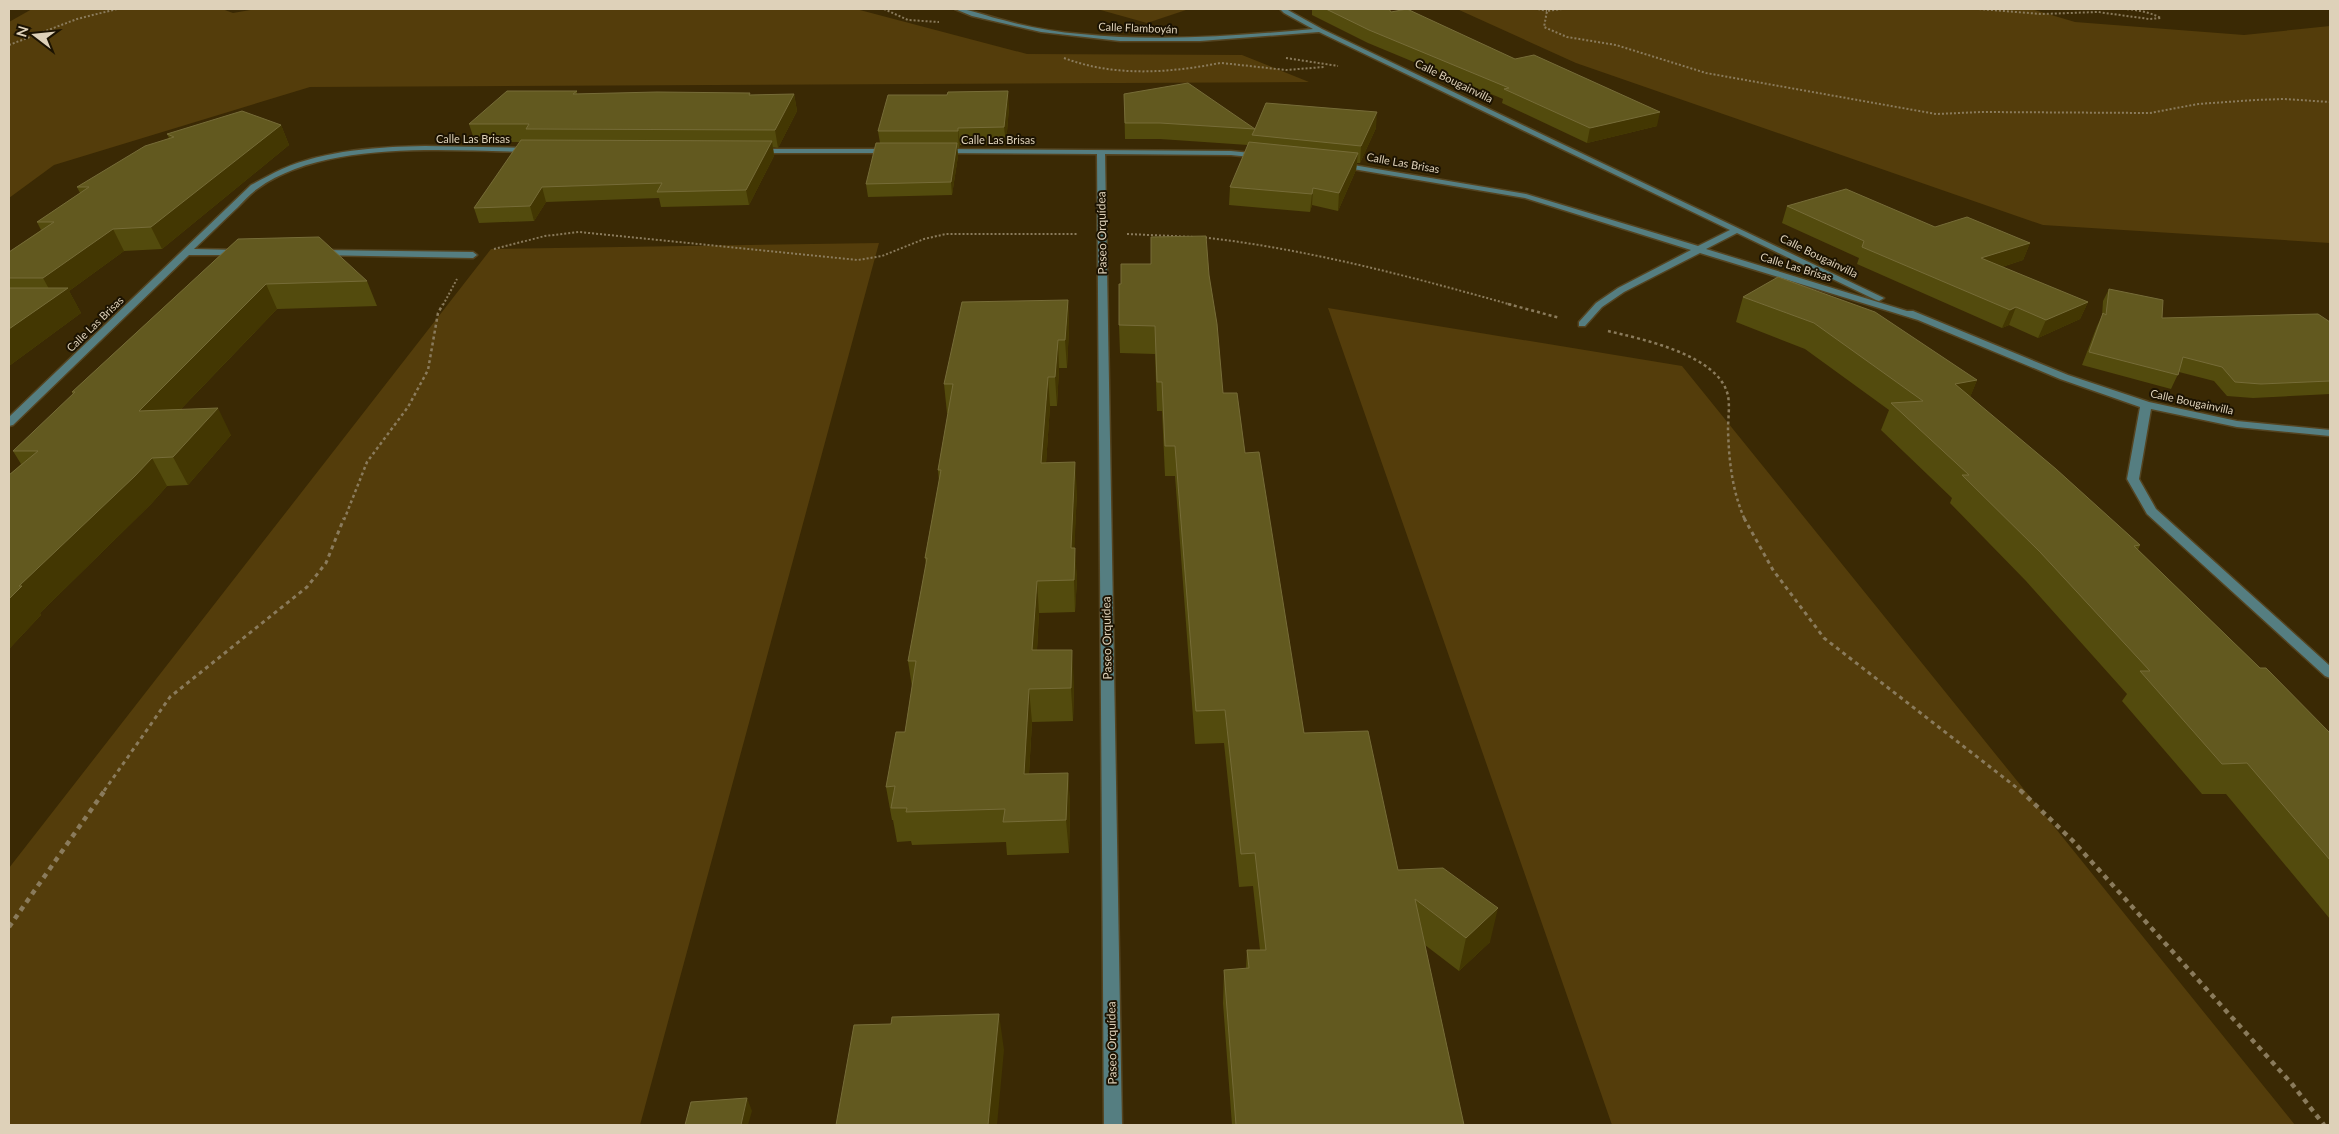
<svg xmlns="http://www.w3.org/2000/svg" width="2339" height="1134" font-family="Lato,sans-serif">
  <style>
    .green { fill: #543d0b }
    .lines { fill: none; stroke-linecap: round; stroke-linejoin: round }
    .minor-casing { stroke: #544421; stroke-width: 3 }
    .path-far3 { stroke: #8a7b5c; stroke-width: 2; stroke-dasharray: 2 2; stroke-linecap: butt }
    .path-far2 { stroke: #8a7b5c; stroke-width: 2.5; stroke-dasharray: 3 3; stroke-linecap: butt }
    .path-far1 { stroke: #8a7b5c; stroke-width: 3; stroke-dasharray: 4 4; stroke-linecap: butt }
    .path { stroke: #8a7b5c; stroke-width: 4.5; stroke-dasharray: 5 5; stroke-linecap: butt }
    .minor { fill: #557e81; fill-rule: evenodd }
    .wall { fill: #534b0d }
    .shaded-wall { fill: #433702 }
    .building { fill: #62591f; stroke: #766c38 }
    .labels { text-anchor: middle; stroke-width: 4; stroke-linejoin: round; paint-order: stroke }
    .far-street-label { font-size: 11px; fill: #ded1b9; stroke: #1c1302 }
    .street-label { font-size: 12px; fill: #ded1b9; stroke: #1c1302 }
  </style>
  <rect width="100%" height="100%" fill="#3a2904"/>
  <path class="green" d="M32 9H222L233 13 256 9H856L1027 54 1242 55 1309 82 310 87 54 165 9 198V22Z
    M1097 9H1189L1147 23Z
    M1457 9H2031L2075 22 2244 35 2330 26V243L2043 225 1576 63Z
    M879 243 640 1125H9V868L491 249Z
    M1328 308 1682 366 2295 1125H1612Z"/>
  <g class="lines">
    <defs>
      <path id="minor" d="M955 9C968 8 989 17 1003 20 1028 27 1055 32 1081 34 1158 42 1236 36 1313 29L1284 13 1280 9H1286L1322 29 1884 298 1879 301 1876 300 1737 233 1706 249 1907 311H1913L2068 375 2149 402 2237 421 2330 430V436L2237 427 2151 409 2139 479 2156 509 2330 666V678L2325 676 2147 514 2127 479 2140 407 2060 379 1918 320 1700 253 1624 292 1602 307 1585 326H1579V322L1596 303 1618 288 1691 250 1525 198 1341 167 1337 165 1341 163 1526 194 1698 246 1730 230 1319 32 1200 41H1120L1041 32 972 16Z
        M425 146 531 148 535 150 531 152C450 151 326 139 257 189 250 194 244 201 238 207 223 221 209 235 194 249L241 250 244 251V255H189L13 425 9 426V417L251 185C261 180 271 174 282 169 326 150 377 147 425 146Z
        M753 149H891L895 151 891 153H753Z
        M938 149 1231 151 1261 154 1265 156 1261 158 1231 155 1105 154 1122 1125H1104L1097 154 941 153H938Z
        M321 250 473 252 477 255 473 258 318 255V251Z"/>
    </defs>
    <use href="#minor" class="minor-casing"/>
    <path class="path-far3" d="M262 9H272
      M493 9H567
      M884 9 908 20 939 22
      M1538 9 1547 11
      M1562 9 1547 11 1544 27 1567 37 1616 45 1706 73 1936 114 1982 112 2150 113 2198 104 2255 100 2284 99 2330 102
      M1979 9 2041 14 2098 12 2149 19 2161 18C2134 4 2099 10 2070 9
      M9 45 77 19 117 9
      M1064 58C1114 77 1169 73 1220 63
      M1286 58 1338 66
      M1222 63 1286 70 1324 67
      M1127 234 1195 237
      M1201 237C1307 249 1409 276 1512 305
      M494 249 545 236 579 232 858 260 882 256 924 239 946 234H1078
      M443 305 457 279"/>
    <path class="path-far2" d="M1508 304 1560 318
      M1608 331C1641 339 1720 355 1728 396 1730 406 1728 419 1728 430 1729 461 1732 491 1745 520
      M344 520 367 462 408 407 428 370 438 313 443 304"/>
    <path class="path-far1" d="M1744 518 1773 570 1824 638 2021 791
      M104 791 170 697 307 587 326 563 344 518"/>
    <path class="path" d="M2020 790 2072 840 2292 1084 2324 1125
      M9 927 105 790"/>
    <use href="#minor" class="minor"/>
  </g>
  <path class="wall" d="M1312 9H1389L1391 12 1657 126 1587 143 1502 103 1503 99 1368 43 1312 15Z
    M577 91V94L750 93V95L794 94 797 111 778 148 773 147 774 156 749 205 661 207 659 198 546 202 534 221 479 223 474 208 520 142H475L469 124Z
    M1124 94 1255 129 1376 128 1360 163H1357L1356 170 1338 211 1312 205 1310 212 1229 205 1230 187 1248 145 1160 139H1125Z
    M1009 107 1006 144 960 145 959 148H957L958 156 952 195 868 197 866 184 880 143 878 131Z
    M281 125 289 145 162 249 124 251 69 291 81 313 9 366V252L41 230 37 222 80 193 77 187 169 138 167 134Z
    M1787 206 1935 227 2030 243 2023 260 2002 267 2088 302 2080 319 2038 338 2009 325 2002 328 1857 264 1859 258 1782 223Z
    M238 239 367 281 377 306 277 309 181 409 231 435 188 485 167 486 151 504 40 613 41 615 9 649V475L21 464 13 451 73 395 72 392Z
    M1209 275 1223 393 1245 453 1304 733 1398 870 1490 942 1459 971 1425 945 1464 1125H1232L1223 1003 1224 970 1246 969 1247 950H1260L1253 886 1239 887 1224 743 1195 744 1175 476H1165L1162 411H1157L1155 354 1120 353 1119 325Z
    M2109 289 2162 318 2330 322V394L2253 398 2227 396 2214 381 2179 372 2171 389 2082 365 2097 326 2102 316 2103 301Z
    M1743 297 1977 380 1970 397 2140 545 2138 550 2260 668 2330 733V919L2226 794H2202L2122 701 2127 694 2026 581 1950 503 1952 498 1881 430 1889 410 1805 349 1736 322Z
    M1068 300 1069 328 1067 368H1059L1057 406H1050L1046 463 1077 492 1074 548 1077 579 1075 612 1039 613 1037 650 1074 682 1073 721 1032 722 1029 774 1068 773 1070 806 1069 853 1007 855 1006 842 912 845 911 841 897 842 893 820H892L886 787 905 732 912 687 908 661 926 564 925 558 939 481 938 470 948 413H947L944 384Z"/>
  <path class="shaded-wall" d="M1008 91 1009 107 1006 144 1004 127Z
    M794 94 797 111 778 148 775 130Z
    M1377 112 1376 128 1360 163 1361 146Z
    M1660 112 1657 126 1587 143 1590 128Z
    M281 125 289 145 162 249 151 227Z
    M958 128 960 145 959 148 958 131Z
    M772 141 774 156 749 205 746 190Z
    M957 143 958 156 952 195 951 182Z
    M1358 153 1356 170 1338 211 1339 193Z
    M542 187 546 202 534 221 530 206Z
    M1313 188 1312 205 1310 212 1312 194Z
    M113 229 124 251 69 291 81 313 9 366V329L54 298 43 278Z
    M2030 243 2023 260 1974 276 1981 258Z
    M266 284 277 309 153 438 139 411Z
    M1068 300 1069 328 1067 368 1065 340Z
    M2088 302 2080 319 2038 338 2046 320Z
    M2016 307 2009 325 2002 328 2010 310Z
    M1058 340 1059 368 1057 406 1055 377Z
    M1048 377 1050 406 1044 493 1041 463Z
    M1977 380 1966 407 1955 384Z
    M218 408 231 435 188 485 173 457Z
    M152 458 167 486 151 504 40 613 41 615 9 649V599L19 586Z
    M1075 462 1077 492 1073 580 1071 548Z
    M1075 548 1077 579 1075 612 1074 580Z
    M1037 581 1039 613 1035 683 1032 650Z
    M1072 650 1074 682 1073 721 1071 688Z
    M1029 689 1032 722 1027 807 1024 774Z
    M1068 773 1070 806 1069 853 1066 820Z
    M1498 908 1490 942 1459 971 1466 938Z
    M999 1014 1004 1050 997 1125H988Z
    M747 1098 752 1111 748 1125H741Z"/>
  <path class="building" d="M1326 9H1389L1391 12 1407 9 1515 59 1534 55 1660 112 1590 128 1504 89 1509 88 1369 30Z
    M1188 83 1255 129 1266 103 1377 112 1361 146 1252 135 1255 129 1160 123H1125L1124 94Z
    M507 91H577L573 94 657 92 750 93 749 95 794 94 775 130 526 129 529 124H469Z
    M1008 91 1004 127 958 128V131H878L888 95H947L948 92Z
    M242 111 281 125 151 227 113 229 43 278H9V252L54 222H37L89 187H77L145 146 174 137 167 134Z
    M521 140 772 141 746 190 657 192 662 183 542 187 530 206 474 208Z
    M1249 142 1358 153 1339 193 1313 188 1312 194 1230 187Z
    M876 143H957L951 182 866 184Z
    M1846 189 1935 227 1967 217 2030 243 1981 258 2088 302 2046 320 2016 307 2010 310 1862 247 1864 241 1787 206Z
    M1206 236 1209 275 1217 324 1223 393H1237L1245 453 1259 452 1304 733 1368 731 1398 870 1443 868 1498 908 1466 938 1415 899 1464 1125H1236L1224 970 1249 968 1247 950H1266L1255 853 1241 854 1225 710 1196 711 1175 446H1165L1162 382H1157L1155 326 1119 325V284H1121V264H1151V237Z
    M319 237 367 281 266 284 139 411 218 408 173 457 152 458 135 476 19 586H22L9 599V475L38 451H13L75 392H72L238 239Z
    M1778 277 1875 312 1977 380 1955 384 2056 469 2140 545 2134 546 2260 668H2266L2330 733V860L2247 763 2222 764 2140 671H2150L2040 552 1962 475H1969L1891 403 1923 401 1814 323 1743 297Z
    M9 288H68L9 329Z
    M2109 289 2163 300 2162 318 2318 314 2330 322V381L2261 384 2235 382 2222 367 2183 357 2178 375 2089 352 2103 313 2106 315Z
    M1068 300 1065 340H1058L1055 377H1048L1041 463 1075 462 1071 548H1075L1074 580 1037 581 1032 650H1072L1071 688 1029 689 1024 774 1068 773 1066 820 1003 822 1005 809 906 812 907 808H891L895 786 886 787 896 732H905L916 661H908L927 558H925L941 470H938L953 384H944L962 302Z
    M999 1014 988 1125H836L854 1025 891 1024 892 1017Z
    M747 1098 741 1125H685L691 1102Z"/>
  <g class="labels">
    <g class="far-street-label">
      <text transform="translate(1138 28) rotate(2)" y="4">Calle Flamboyán</text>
      <text transform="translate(1454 81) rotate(26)" y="4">Calle Bougainvilla</text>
      <text x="473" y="143">Calle Las Brisas</text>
      <text x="998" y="144">Calle Las Brisas</text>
      <text transform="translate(1403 163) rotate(10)" y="4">Calle Las Brisas</text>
      <text transform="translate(1819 256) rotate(26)" y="4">Calle Bougainvilla</text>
      <text transform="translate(1796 267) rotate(17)" y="4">Calle Las Brisas</text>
      <text transform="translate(95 324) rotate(-44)" y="4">Calle Las Brisas</text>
      <text transform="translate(2192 402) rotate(12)" y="4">Calle Bougainvilla</text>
    </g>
    <g class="street-label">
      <text transform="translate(1102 233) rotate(-91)" y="4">Paseo Orquídea</text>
      <text transform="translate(1107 638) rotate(-91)" y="4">Paseo Orquídea</text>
      <text transform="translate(1112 1043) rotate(-91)" y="4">Paseo Orquídea</text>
    </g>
  </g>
  <rect width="2339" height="1134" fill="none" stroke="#ded1b9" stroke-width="20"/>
  <g transform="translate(35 35) rotate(286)" stroke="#1c1302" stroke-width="4" paint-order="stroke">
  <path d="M0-4L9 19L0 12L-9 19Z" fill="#ded1b9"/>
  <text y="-8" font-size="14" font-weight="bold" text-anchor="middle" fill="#ded1b9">N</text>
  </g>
</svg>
